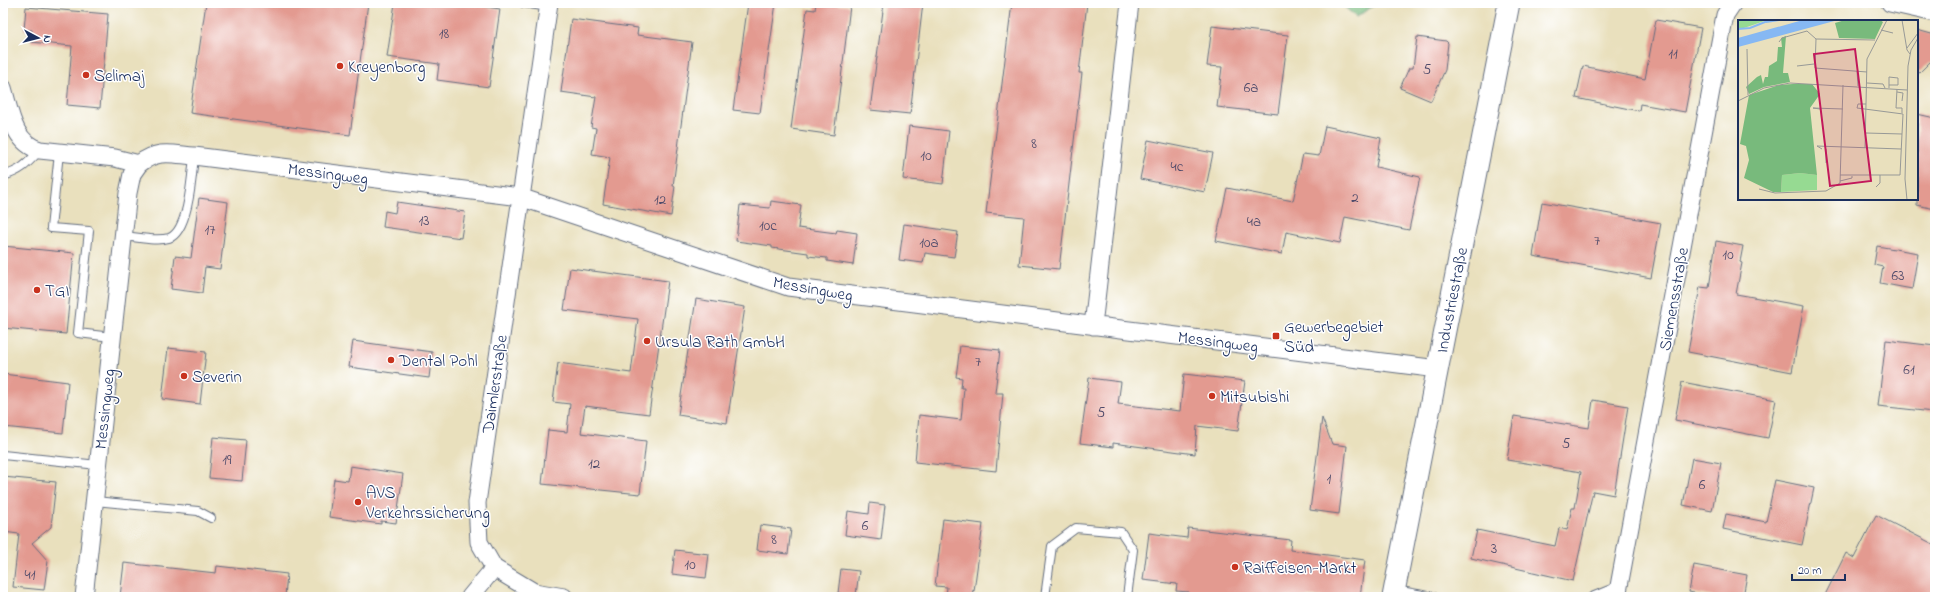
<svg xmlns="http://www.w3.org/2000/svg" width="1938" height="600" font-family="'Indie Flower',sans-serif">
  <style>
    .forest { fill: #78ba7c; stroke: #4a746d }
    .building { fill: #e39a90 }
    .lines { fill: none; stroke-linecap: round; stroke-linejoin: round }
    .service-casing { stroke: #636d7f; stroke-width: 10 }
    .minor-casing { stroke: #636d7f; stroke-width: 19 }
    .tertiary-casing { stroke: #636d7f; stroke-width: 23 }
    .service { stroke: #fff; stroke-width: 8 }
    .minor { stroke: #fff; stroke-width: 17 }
    .tertiary { stroke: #fff; stroke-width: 21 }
    .poi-dot { fill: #c8321e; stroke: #fff; stroke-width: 1.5 }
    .labels { text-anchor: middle; stroke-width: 3; stroke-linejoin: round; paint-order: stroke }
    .number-label { font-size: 15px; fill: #4d4a6a }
    .poi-label { font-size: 17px; fill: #1b2f5e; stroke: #fff; text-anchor: start }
    .street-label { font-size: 17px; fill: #1b2f5e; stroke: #fff }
    .inset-river { fill: none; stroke: #86b8f3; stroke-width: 2 }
    .inset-road { fill: none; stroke: #979997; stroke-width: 1 }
    .view { fill: #c2185b; fill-opacity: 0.15; stroke: #c2185b; stroke-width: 2 }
    .inset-edge { fill: none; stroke: #1b2f5e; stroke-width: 2 }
  </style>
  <rect width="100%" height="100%" fill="#fff"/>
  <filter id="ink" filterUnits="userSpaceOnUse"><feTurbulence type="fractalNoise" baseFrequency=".025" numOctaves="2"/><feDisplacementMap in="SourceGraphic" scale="8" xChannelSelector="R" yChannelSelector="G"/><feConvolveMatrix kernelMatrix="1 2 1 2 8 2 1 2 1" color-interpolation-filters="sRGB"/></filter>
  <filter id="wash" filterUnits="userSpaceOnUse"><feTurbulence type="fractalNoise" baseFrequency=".012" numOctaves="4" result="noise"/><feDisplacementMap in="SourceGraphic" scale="16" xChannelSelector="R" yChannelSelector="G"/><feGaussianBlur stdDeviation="0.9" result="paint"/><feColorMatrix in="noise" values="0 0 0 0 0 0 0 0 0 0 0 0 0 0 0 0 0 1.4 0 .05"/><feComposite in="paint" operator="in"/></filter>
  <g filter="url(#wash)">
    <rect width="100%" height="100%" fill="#e9e0bd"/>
    <path class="forest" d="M1340 3H1378L1356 17Z"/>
    <g id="blocks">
      <path class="building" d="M206 3H368L350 135 190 113Z
        M395 3H460L500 9 489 87 437 80 439 64 387 57Z
        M748 3H776L760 113 733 110Z
        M816 3 850 6 834 135 791 129 807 9 815 10Z
        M884 3H923L910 114 870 110Z
        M1012 3H1087L1079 73H1082L1059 269 1019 265 1024 217 986 213Z
        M26 7 108 14 100 108 67 105 72 46 31 42 32 30H24Z
        M571 19 638 28 637 35 692 42 673 186H675L671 216 603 204 610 157 592 154 596 128 591 127 596 97 561 92Z
        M1656 20 1701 28 1685 112 1640 104 1639 111 1576 98 1583 66 1645 79Z
        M1212 26 1288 35 1278 114 1217 107 1222 67 1207 66Z
        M1917 30 1935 35V63L1930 62 1917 75Z
        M1417 37 1446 41 1448 43 1445 70 1431 101 1400 88 1409 68H1413Z
        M1917 114 1935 118V209L1917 205Z
        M909 126 949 131 943 184 903 179Z
        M1325 126 1381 138 1376 167 1420 177 1409 230 1345 217 1340 243 1286 232 1282 254 1216 241 1227 188 1293 201 1303 154 1319 156Z
        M1148 140 1213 153 1205 192 1140 179Z
        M199 198 228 202 220 269 205 267 202 293 171 289 175 256 191 258Z
        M771 201 801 205 798 228 836 233 837 230 857 233 853 265 827 261V258L808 256V253L772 248V246L736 241 740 205 770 208Z
        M397 202 465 212 461 238 383 227 385 211 395 213Z
        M1542 202 1661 223 1651 278 1533 256Z
        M904 224 958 232 954 257 925 253 923 263 899 260Z
        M1716 241 1743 246 1740 262 1742 263 1736 294 1804 306 1792 372 1688 352 1700 287 1709 288Z
        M3 246 74 253 66 334 3 328Z
        M1877 246 1918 253 1912 289 1880 283 1883 267 1874 265Z
        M570 268 668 281 649 414 585 406 581 433 646 441 640 494 542 484 548 430 567 432 570 404 553 402 558 363 631 373 638 319 564 310Z
        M696 299 745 307 727 423 678 415Z
        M1886 340 1935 346V392L1933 412 1878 406Z
        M353 341 432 352 429 378 349 367Z
        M960 346 1000 350 995 393H1003L996 471 915 462 919 415 961 420 964 388H961L962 378 956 377Z
        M168 348 206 352 200 404 162 399Z
        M3 374 68 382 63 433 3 427Z
        M1184 374 1245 381 1238 431 1197 426 1195 454 1113 443V447L1080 443 1089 378 1121 382 1118 404 1180 411Z
        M1682 382 1776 400 1768 438 1675 420Z
        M1593 400 1628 406 1614 495 1593 491 1573 581 1471 558 1477 530 1555 546 1559 528 1567 530 1572 508H1575L1581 472 1507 460 1514 416 1589 428Z
        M1322 418 1332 444 1347 446 1339 514 1310 510Z
        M213 437 246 440 242 481 209 478Z
        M1692 458 1721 463 1712 511 1683 505Z
        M350 466 403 474 396 523 381 521V524L329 517 334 479 348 481Z
        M3 477 56 482 51 527 32 543 48 561 44 590 13 587 19 534 3 532Z
        M1775 480 1814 488 1802 545 1723 529 1726 514 1766 522Z
        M870 503 885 505 881 540 845 535 848 511 869 514Z
        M1876 515 1935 545V597H1824L1846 553 1854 558Z
        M943 519 983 524 974 591 973 590 972 597H946L947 587 935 586Z
        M760 525 791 529 788 554 757 550Z
        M1188 528 1291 540 1290 550 1365 560 1360 597H1188L1189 592 1176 591 1177 584 1143 580 1149 533 1187 538Z
        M675 550 709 554 706 578 672 574Z
        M124 563 216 573 217 566 287 574 285 597H120Z
        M1694 565 1747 575 1743 597H1713L1689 592Z
        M841 569 859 571 856 595 838 593Z"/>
    </g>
  </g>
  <g filter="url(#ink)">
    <use href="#blocks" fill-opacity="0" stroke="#636d7f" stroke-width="1"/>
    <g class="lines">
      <defs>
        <path id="service" d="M523 3 549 7
          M59 153 51 228 89 231 78 333 112 337
          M3 176C21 171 27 164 40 150
          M123 236C137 237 156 242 169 238 189 231 192 174 194 156
          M3 455 98 465
          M95 501 198 511 211 518
          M1395 590 1434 597
          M1045 597 1052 546 1076 528 1121 532 1133 550 1127 597
          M1592 597 1619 586"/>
        <path id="minor" d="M549 3 477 503 479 542 494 568 534 592 564 597
          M1890 3 1935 13
          M3 88C10 111 13 143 40 150L115 158 139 164C158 149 171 154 194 156L520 197 788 287 1438 369
          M1093 326 1130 3
          M84 597 128 193 132 174 139 164
          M470 597 494 568
          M1617 597 1725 15 1733 3"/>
        <path id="tertiary" d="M1393 597 1509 3"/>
      </defs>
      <use href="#service" class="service-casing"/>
      <use href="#minor" class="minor-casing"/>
      <use href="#tertiary" class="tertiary-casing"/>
      <use href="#service" class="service"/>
      <use href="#minor" class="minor"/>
      <use href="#tertiary" class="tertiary"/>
    </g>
  </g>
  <g class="poi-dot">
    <circle cx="340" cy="66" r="4"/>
    <circle cx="86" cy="75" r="4"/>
    <circle cx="37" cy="290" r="4"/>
    <rect x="1272" y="332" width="8" height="8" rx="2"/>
    <circle cx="647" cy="341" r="4"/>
    <circle cx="391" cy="360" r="4"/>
    <circle cx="184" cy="376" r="4"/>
    <circle cx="1212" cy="396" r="4"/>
    <circle cx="358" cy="502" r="4"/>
    <circle cx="1235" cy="567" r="4"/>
  </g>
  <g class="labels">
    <g class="number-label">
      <text x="444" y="38">18</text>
      <text x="1673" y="58">11</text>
      <text x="1427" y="74">5</text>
      <text x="1251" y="92">6a</text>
      <text x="1034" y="148">8</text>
      <text x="926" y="160">10</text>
      <text x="1177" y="171">4c</text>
      <text x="1355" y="202">2</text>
      <text x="660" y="204">12</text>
      <text x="424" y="225">13</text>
      <text x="1254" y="226">4a</text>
      <text x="768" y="230">10c</text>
      <text x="210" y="234">17</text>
      <text x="1597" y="245">7</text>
      <text x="929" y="247">10a</text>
      <text x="1728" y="259">10</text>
      <text x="1898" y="280">63</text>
      <text x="978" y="366">7</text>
      <text x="1909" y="374">61</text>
      <text x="1101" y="417">5</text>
      <text x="1566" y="448">5</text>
      <text x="227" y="464">19</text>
      <text x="594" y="468">12</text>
      <text x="1329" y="483">1</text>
      <text x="1702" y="489">6</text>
      <text x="865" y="530">6</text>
      <text x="774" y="544">8</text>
      <text x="1494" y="553">3</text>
      <text x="690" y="569">10</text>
      <text x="30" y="579">41</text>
    </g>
    <g class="poi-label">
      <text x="348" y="72">Kreyenborg</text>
      <text x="94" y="81">Selimaj</text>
      <text x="45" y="296">TGI</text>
      <text x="1284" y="332">Gewerbegebiet<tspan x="1284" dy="20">Süd</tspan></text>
      <text x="655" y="347">Ursula Rath GmbH</text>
      <text x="399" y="366">Dental Pohl</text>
      <text x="192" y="382">Severin</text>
      <text x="1220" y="402">Mitsubishi</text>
      <text x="366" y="498">AVS<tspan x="366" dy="20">Verkehrssicherung</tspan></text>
      <text x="1243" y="573">Raiffeisen-Markt</text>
    </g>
    <g class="street-label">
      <text transform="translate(328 173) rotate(7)" y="6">Messingweg</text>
      <text transform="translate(813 288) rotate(10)" y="6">Messingweg</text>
      <text transform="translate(1673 299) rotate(-80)" y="6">Siemensstraße</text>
      <text transform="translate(1451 300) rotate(-79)" y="6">Industriestraße</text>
      <text transform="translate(1218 341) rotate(7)" y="6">Messingweg</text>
      <text transform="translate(494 384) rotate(-82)" y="6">Daimlerstraße</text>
      <text transform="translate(104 409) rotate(-84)" y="6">Messingweg</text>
    </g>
  </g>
  <g transform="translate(1738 20)">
    <rect width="180" height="180" fill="#e9e0bd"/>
    <path d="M0 0H29L6 8H0ZM62 153 79 155V170L43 172 44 155Z" fill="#96da92"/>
    <path d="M107 0H142L145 2 137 19 101 18 97 3ZM48 16 45 53H50L52 62 26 67 11 74 8 67 19 57 23 55 25 64 27 57H30L31 46 39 41 40 27H44L43 18ZM55 64H74L82 74 72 88 79 155 62 153 44 155 43 172H35L6 158 11 140 8 126 2 124 11 75 41 65Z" fill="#78ba7c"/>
    <path d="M65 0H100L0 27V18Z" fill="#86b8f3"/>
    <path class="inset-river" d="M28 2 41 0M0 9 12 8 32 0"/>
    <path class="inset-road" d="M164 0 169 30 172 34M143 10 155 13M78 19 77 48 129 52M41 22 44 18 69 11 78 19 137 20M169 28 180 13M9 29 10 75M59 46 76 44M119 51 120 66M129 63 145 64 147 68M151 68V65H160V58L151 57V65M159 69 158 88H164V93M159 72 165 73 164 81M0 81 26 68 52 63 169 70M128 84H120L119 88 165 94 164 114 128 113M82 89 75 88 105 89M127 128 129 39 149 0M84 129 79 126 163 129M88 143V129M102 155H162L164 114M102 161 114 158V156M138 167 142 163V155M21 169 37 173 88 171M88 171 102 163 105 65M169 180 167 159 170 46 173 30 180 18"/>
    <path class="view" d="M117 29 133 161 92 166 76 34Z"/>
    <rect width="180" height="180" class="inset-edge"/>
  </g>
  <rect width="1938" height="600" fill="none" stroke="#fff" stroke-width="16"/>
  <g transform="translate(38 38) rotate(97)" stroke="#ffffff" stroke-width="3" paint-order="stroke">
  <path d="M0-3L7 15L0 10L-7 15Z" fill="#1b2f5e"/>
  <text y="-6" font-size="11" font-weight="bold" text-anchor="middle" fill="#1b2f5e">N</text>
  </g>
  <path d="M1792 574v6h53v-6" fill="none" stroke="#1b2f5e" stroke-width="2"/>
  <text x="1798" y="574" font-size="12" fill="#1b2f5e" stroke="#ffffff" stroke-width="3" paint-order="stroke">20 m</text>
</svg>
